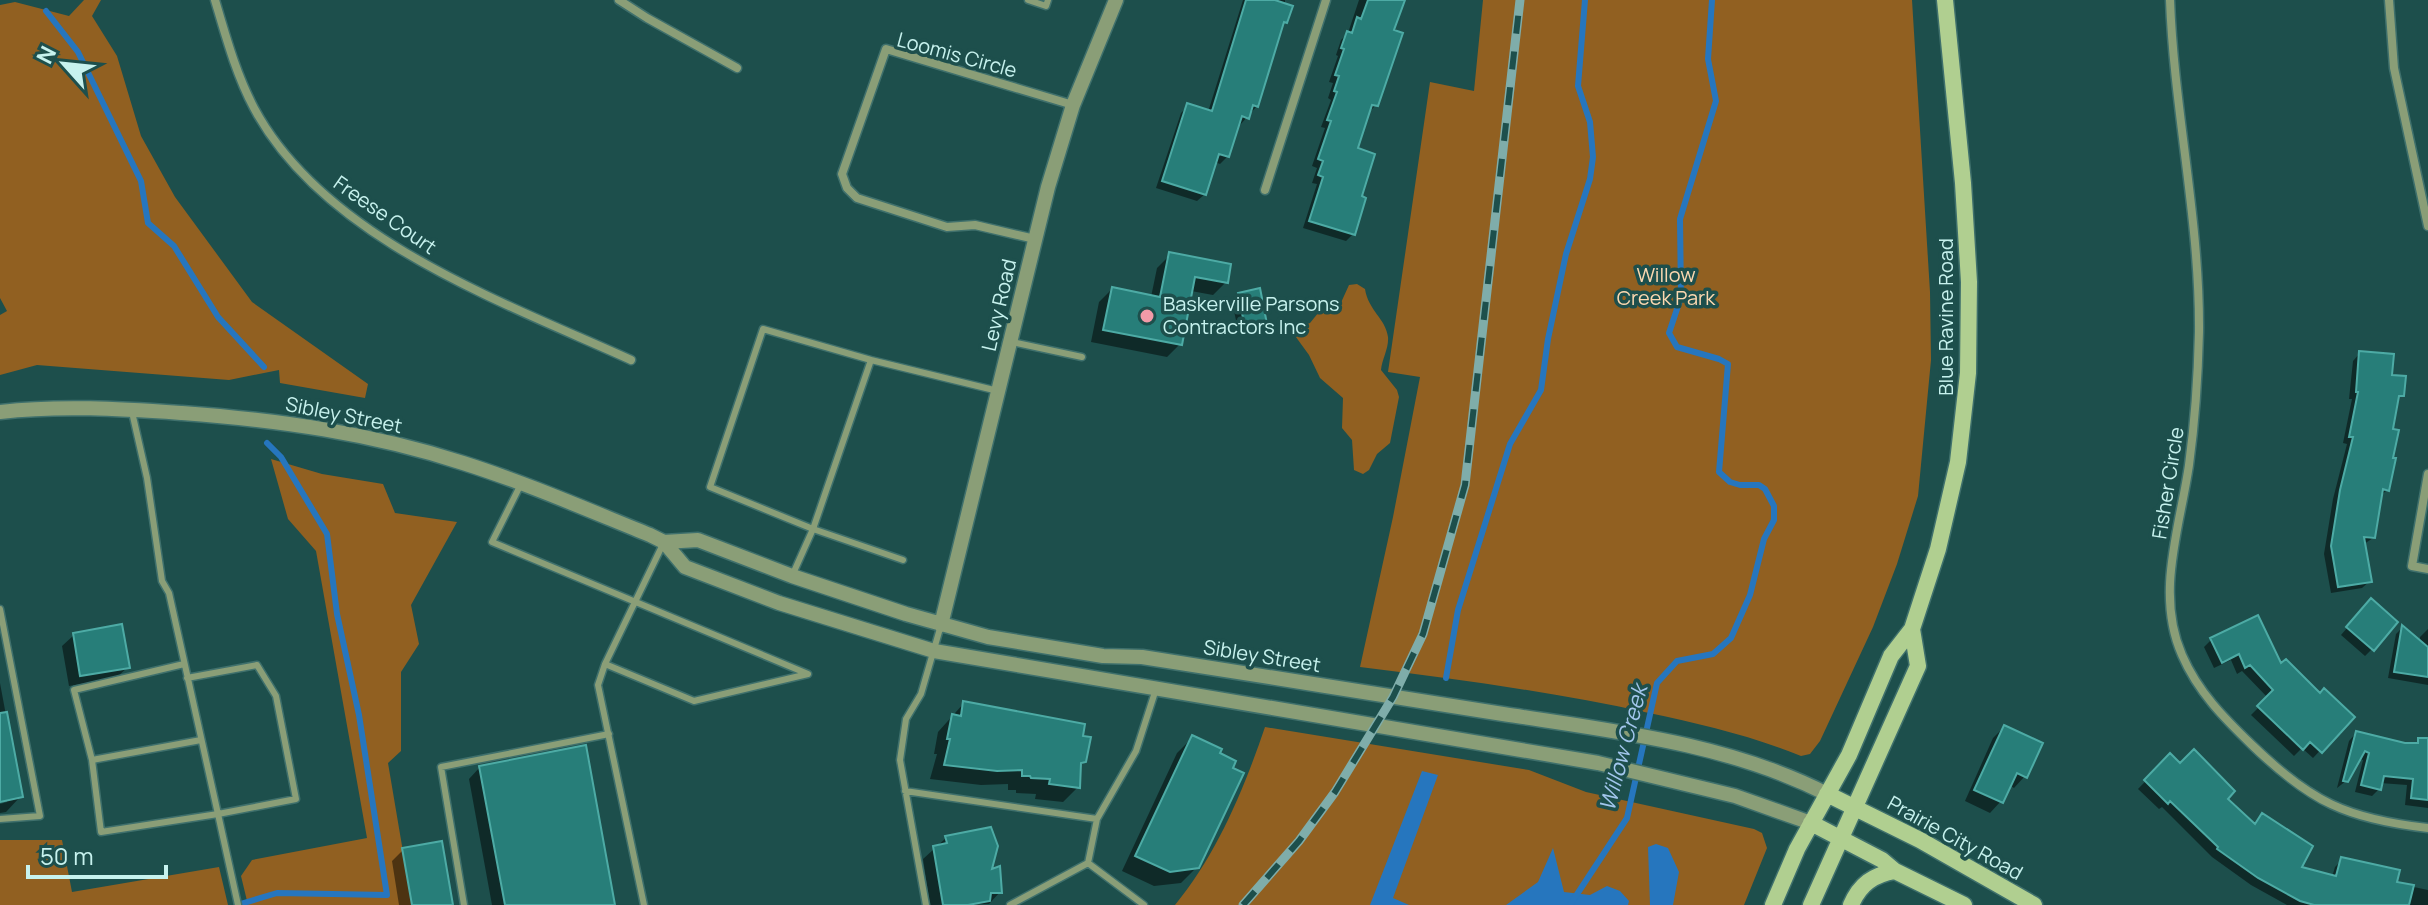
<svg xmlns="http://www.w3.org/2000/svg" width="2428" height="905" font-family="Manrope,sans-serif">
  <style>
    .green { fill: #916021 }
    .water { fill: #2676be }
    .shadow { fill: #0007 }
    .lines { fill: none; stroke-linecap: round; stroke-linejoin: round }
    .stream { stroke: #2676be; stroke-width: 6 }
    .building { fill: #277e79; stroke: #4daba5; stroke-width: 2 }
    .service-casing { stroke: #3f706c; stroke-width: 9 }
    .minor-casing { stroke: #3f706c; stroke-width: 11 }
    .tertiary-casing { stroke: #3f706c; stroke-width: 17 }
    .secondary-casing { stroke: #3f706c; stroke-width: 19 }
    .service { stroke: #8a9e77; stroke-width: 6 }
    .minor { stroke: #8a9e77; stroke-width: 8 }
    .tertiary { stroke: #8a9e77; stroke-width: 14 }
    .secondary { stroke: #b0cf90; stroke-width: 16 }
    .rail-casing { stroke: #7fadaa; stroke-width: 9 }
    .rail { stroke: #1d4f4c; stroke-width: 6; stroke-dasharray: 18; stroke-linecap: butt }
    .poi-dot { fill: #f39aa8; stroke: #1d4f4c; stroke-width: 3 }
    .labels { text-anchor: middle; stroke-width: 7; stroke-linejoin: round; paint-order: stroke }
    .street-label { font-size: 20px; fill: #c7f2ee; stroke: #1d4f4c }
    .park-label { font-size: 20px; fill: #fcd8b0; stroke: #1d4f4c }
    .poi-label { font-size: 20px; fill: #c7f2ee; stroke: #1d4f4c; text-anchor: start }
    .water-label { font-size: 22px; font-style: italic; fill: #a2c6ec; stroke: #1d4f4c }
  </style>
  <rect width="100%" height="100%" fill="#1d4f4c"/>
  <path class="green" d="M84 0H101L92 16 117 56 141 136 175 197 252 302 368 384 365 398 280 383 279 370 229 380 37 365 0 375V315L7 311 0 298V5L15 2 69 16Z
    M1483 0H1912L1930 292 1931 360 1918 496 1897 564 1873 627 1820 741 1810 754 1801 756C1752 736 1701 724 1649 713 1553 692 1457 679 1360 667L1393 517 1420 377 1388 372 1430 82 1474 91Z
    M1357 284 1365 289C1368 310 1386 319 1388 337 1389 348 1382 359 1381 370L1397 390 1399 397 1390 443 1377 454 1369 470 1363 474 1354 470 1352 440 1342 428 1343 398 1320 378 1309 355 1293 333 1294 328 1310 323 1323 307H1339L1349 285Z
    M271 459 322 474 383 484 395 513 457 522 411 605 419 644 401 672V751L388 763 412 905H248L241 876 252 860 367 838 316 551 288 519Z
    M1265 727 1529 770 1586 792 1754 829 1762 833 1767 848 1744 905H1175C1217 854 1244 789 1265 727Z
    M0 840H62L72 892 219 867 228 905H0Z"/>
  <path class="water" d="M1422 771 1438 775 1393 898 1409 905H1370Z
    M1656 844 1668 848 1679 872 1673 905H1650L1648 847Z
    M1553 848 1564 892 1590 895 1607 886 1620 891 1629 901 1628 905H1506L1538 882Z"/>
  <path class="shadow" d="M1243 0H1285V22L1280 27 1257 106 1240 125 1238 124 1228 156 1220 164 1215 162 1205 194 1197 201 1156 188 1181 113 1188 106 1208 112Z
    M1359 0H1401L1376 105 1369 112 1355 150 1359 197 1353 234 1346 241 1303 228 1317 184 1312 183 1317 168 1312 166 1325 128 1321 127 1331 100 1328 98 1333 83 1329 82 1338 56 1336 55 1341 40 1348 33Z
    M1170 255 1226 282 1213 295 1191 291 1180 344 1167 357 1091 342 1099 302 1112 289 1151 297 1157 268Z
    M1239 295 1265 323 1258 330 1239 334 1232 302Z
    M2360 353 2391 431V459L2387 490 2379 497 2373 538 2364 544 2370 581 2362 588 2331 593 2324 554 2333 499 2347 444 2343 443 2352 399H2349L2353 361Z
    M2364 608 2372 649 2365 656 2341 635Z
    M2402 628 2420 642V637L2428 629V685L2388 678 2396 634Z
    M74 635 128 667 116 678 69 686 62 646Z
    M2211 640 2281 667 2352 717 2313 758 2302 748 2294 756 2251 715 2268 698 2242 671 2237 674 2231 660 2214 668 2204 647Z
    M0 683 21 796 6 812 0 813V804L7 802V798L0 799Z
    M964 703 1081 738 1085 761 1079 766 1078 787 1063 802 1035 799 1036 794 1016 793V790H1008V784L981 785 930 779 937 754H934L938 732Z
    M2004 727 2025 776 2014 788 2009 785 2001 801 1990 813 1965 801 1993 738Z
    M2356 733 2405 745 2428 747V808L2405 805 2407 785 2380 783 2379 789 2372 796 2355 792 2363 760 2359 759 2346 781 2337 788 2349 741Z
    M1192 738 1197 867 1181 883 1154 886 1122 871 1177 753Z
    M2170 756 2225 799 2253 826 2262 816 2299 868 2332 877 2335 867 2342 860 2395 883 2428 890V905H2287L2251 885 2212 857 2162 807 2159 809 2138 789Z
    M480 767 613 905H492L469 779Z
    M946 838 990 872 1000 892 989 904 930 905 923 859Z
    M403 850 451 905H399L392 861Z"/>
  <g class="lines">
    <path class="stream" d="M46 11 78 52 141 181 148 223 174 246 218 317 264 367
      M1446 678 1458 610 1510 444 1541 390 1548 339 1566 254 1590 179 1593 157 1590 122 1578 86 1585 0
      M237 905 277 893 387 895 359 715 337 614 327 534 281 457 267 443
      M1570 905 1627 818 1657 683 1677 661 1713 654 1731 638 1750 595 1764 539 1774 520V506L1765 489 1759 485H1740L1730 482 1719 472 1728 364 1719 359 1677 347 1669 333 1681 297 1680 219 1716 101 1708 59 1712 0"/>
  </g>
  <path class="building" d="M1246 0H1275L1293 6 1287 23 1284 22 1258 107 1253 105 1249 119 1242 116 1229 157 1219 154 1206 195 1162 181 1187 103 1212 111Z
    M1368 0H1405L1394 30 1403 33 1378 106 1372 105 1358 148 1375 154 1362 196 1366 198 1355 235 1309 221 1323 177 1318 175 1323 161 1318 159 1331 121 1327 120 1337 92 1334 91 1339 76 1335 75 1344 49 1341 48 1347 31 1352 33 1357 17 1361 19Z
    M1169 252 1231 264 1228 283 1195 277 1182 345 1103 330 1112 287 1160 297Z
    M1260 288 1267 324 1245 328 1238 293Z
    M2359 351 2394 354 2392 375 2406 376 2404 396H2399L2393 429 2399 430 2393 458H2396L2389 491 2383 489 2375 538 2364 537 2372 582 2338 587 2331 546 2340 490 2353 437H2349L2358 392H2356Z
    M2371 598 2398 622 2374 651 2346 627Z
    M2258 615 2281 663 2286 659 2320 693 2324 688 2355 717 2322 753 2310 742 2303 750 2257 706 2273 690 2250 665 2245 668 2239 654 2222 663 2210 638Z
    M122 624 130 668 80 676 73 633Z
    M2402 625 2428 647V677L2394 672Z
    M963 701 1085 724 1083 736 1091 737 1086 762 1081 763 1080 788 1049 784 1050 779 1031 778 1030 776H1022V770L997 771 944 765 950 739H947L952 714 961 716Z
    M7 712 23 797 0 802V713Z
    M2004 725 2043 743 2027 778 2017 773 2003 803 1974 790Z
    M2356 731 2405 743H2418V738H2428V800L2411 798 2413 779 2384 776 2381 790 2361 785 2369 753 2365 751 2348 782 2343 781Z
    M1192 735 1222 749 1220 753 1236 761 1233 768 1244 773 1199 868 1170 872 1135 856Z
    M586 745 615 905H505L479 766Z
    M2194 749 2235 791 2228 799 2255 824 2262 813 2313 846 2302 867 2336 876 2341 857 2400 870 2397 882 2414 885 2409 905H2314L2300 901 2258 878 2217 849 2218 847 2170 801 2168 804 2144 780 2170 753 2180 763Z
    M991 827 998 846 992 869 1000 866 1002 893H991L990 901 968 905H943L933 846 947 843 945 836Z
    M442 841 453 905H412L402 848Z"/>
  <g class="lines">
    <defs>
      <path id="service" d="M1028 0 1046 6 1048 0
        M1012 342 1082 357
        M871 360 763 329 710 487 813 529 903 560
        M132 412 147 478 162 581 169 593 218 814 101 832 92 760 74 690 184 664
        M521 484 492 542 808 674 694 701 605 664
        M792 576 813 529 871 360 998 391
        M0 609 40 816 0 819
        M187 678 257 665 276 696 296 799 218 814 238 905
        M92 760 201 740
        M905 791 1097 819 1088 863 1010 905
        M1097 819 1136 751 1156 689
        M1088 863 1144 905
        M464 905 441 767 609 734
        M644 905 598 685 605 664 664 542
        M926 905 900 760 906 719 921 694 941 625"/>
      <path id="minor" d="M215 0C226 37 236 74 254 108 324 239 503 302 631 360
        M619 0 647 18 737 68
        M2170 0C2174 111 2200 220 2199 332 2198 376 2195 421 2189 465 2180 527 2155 594 2182 655 2198 692 2224 718 2252 745 2311 802 2347 819 2428 828
        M2389 0 2394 68 2428 226
        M1265 190 1326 0
        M1035 239 975 225 947 227 857 198 847 188 842 174 886 49 1073 105
        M2428 474 2412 566 2428 569"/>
      <path id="tertiary" d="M0 412C61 405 121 409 182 413 278 420 371 433 463 463 526 483 588 510 650 535L664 542 685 567 779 603 934 651 1598 763 1735 796 1811 823
        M664 542 698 540 792 576 906 614 988 637 1103 656 1142 657C1262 676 1383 695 1503 714 1613 731 1727 743 1827 794
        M941 625 1048 187 1073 105 1116 0"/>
      <path id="secondary" d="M1827 794 1920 840 2034 905
        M1811 823 1882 860 1895 871 1964 905
        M1773 905 1797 849 1849 755 1891 656 1912 629 1938 549 1958 462 1968 373 1969 282 1963 183 1945 0
        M1811 905 1918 666 1912 629
        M1851 905C1860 884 1873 875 1895 871"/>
    </defs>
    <use href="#service" class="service-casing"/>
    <use href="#minor" class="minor-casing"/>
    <use href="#tertiary" class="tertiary-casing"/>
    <use href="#secondary" class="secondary-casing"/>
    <use href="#service" class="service"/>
    <use href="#minor" class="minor"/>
    <use href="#tertiary" class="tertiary"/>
    <use href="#secondary" class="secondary"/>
    <defs>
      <path id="rail" d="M1243 905 1299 841 1335 792 1393 697 1423 634 1465 485 1520 0"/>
    </defs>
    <use href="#rail" class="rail-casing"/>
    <use href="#rail" class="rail"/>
  </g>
  <circle class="poi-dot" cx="1147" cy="316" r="8"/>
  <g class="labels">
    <g class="street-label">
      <text transform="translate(957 55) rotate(15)" y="7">Loomis Circle</text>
      <text transform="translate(385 215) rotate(35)" y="7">Freese Court</text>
      <text transform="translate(999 305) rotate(-77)" y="7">Levy Road</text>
      <text transform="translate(1946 317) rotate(-90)" y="7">Blue Ravine Road</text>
      <text transform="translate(344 415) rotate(11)" y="7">Sibley Street</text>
      <text transform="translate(2168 483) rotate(-81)" y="7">Fisher Circle</text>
      <text transform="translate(1262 656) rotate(9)" y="7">Sibley Street</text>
      <text transform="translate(1955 838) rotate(29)" y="7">Prairie City Road</text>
    </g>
    <g class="park-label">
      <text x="1666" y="282">Willow<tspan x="1666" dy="23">Creek Park</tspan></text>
    </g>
    <g class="poi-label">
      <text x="1163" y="311">Baskerville Parsons<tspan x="1163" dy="23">Contractors Inc</tspan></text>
    </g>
    <g class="water-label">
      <text transform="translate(1623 748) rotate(-75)" y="8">Willow Creek</text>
    </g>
  </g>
  <g transform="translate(64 64) rotate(297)" stroke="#1d4f4c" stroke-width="6" paint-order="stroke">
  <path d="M0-6L14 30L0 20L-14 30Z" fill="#c7f2ee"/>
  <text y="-12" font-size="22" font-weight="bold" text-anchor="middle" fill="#c7f2ee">N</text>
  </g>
  <path d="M28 865v12h138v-12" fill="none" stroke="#c7f2ee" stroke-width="4"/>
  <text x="40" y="865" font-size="24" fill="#c7f2ee" stroke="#1d4f4c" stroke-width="6" paint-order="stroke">50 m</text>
</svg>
